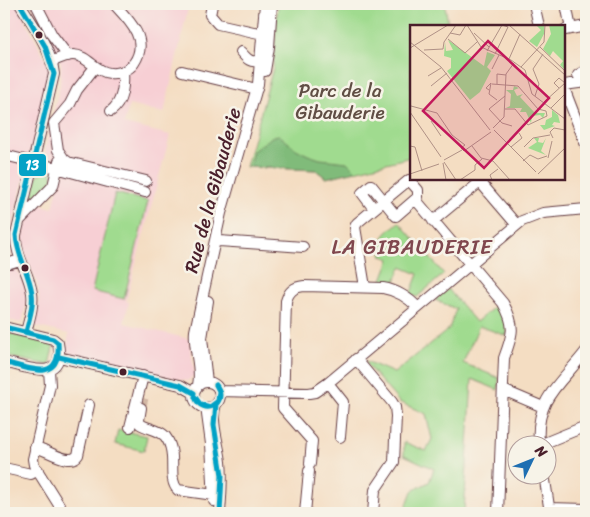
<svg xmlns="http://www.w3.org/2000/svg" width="590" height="517" font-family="Sriracha,sans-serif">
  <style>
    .built { fill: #f7cfd4 }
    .green { fill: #a0db8f; stroke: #757d5d }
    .forest { fill: #80bb7a; stroke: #656d52 }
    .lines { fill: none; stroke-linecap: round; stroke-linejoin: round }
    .minor-tunnel { stroke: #d2b7a4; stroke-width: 10; stroke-dasharray: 10 5; stroke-linecap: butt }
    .minor-casing { stroke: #643c42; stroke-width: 12 }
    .minor { stroke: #fff; stroke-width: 10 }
    .bus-1-casing { stroke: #f7f3e8; stroke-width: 9 }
    .bus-1 { stroke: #04a2c6; stroke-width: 5 }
    .bus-dot { fill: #4a1f2b; stroke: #f7f3e8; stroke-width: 2 }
    .labels { text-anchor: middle; stroke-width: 5; stroke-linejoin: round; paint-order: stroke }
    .park-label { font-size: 19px; fill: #604e44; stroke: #f7f3e8 }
    .street-label { font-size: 19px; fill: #4a1f2b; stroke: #f7f3e8 }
    .quarter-label { font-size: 21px; letter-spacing: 1px; fill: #80474e; stroke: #f7f3e8 }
    .inset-road { fill: none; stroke: #b09186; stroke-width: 1 }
    .view { fill: #c2185b; fill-opacity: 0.15; stroke: #c2185b; stroke-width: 2.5 }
    .inset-edge { fill: none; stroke: #4a1f2b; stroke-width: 2.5 }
    .line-badge { stroke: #f7f3e8; stroke-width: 2 }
    .badge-label { font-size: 14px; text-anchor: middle; font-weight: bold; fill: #fff }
  </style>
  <rect width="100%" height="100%" fill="#f7f3e8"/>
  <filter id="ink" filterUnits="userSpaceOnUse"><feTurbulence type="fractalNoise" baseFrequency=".02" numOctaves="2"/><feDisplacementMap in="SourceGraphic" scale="10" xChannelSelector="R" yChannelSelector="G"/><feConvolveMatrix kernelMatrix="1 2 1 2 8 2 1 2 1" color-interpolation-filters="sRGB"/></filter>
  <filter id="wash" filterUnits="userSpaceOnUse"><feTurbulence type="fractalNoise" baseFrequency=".0096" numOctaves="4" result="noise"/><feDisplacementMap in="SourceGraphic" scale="20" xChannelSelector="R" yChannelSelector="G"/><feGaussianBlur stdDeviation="1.12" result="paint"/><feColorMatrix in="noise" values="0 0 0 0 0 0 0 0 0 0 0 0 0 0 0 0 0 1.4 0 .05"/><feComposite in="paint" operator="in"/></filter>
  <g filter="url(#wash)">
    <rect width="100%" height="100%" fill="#f4ddc2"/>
    <path class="built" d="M4 4H17L48 64 50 72 10 236 11 258 25 285 27 301 22 323 4 319Z
      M31 4H189L164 113 129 105 124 124 170 135 126 301 129 302 124 323 189 339 195 375 187 381 72 356 66 351 69 334 34 326 39 305V295L37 283 24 253 23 236 27 219 40 205 53 208 61 174 65 175 63 164 50 159 45 150 60 85 61 63Z"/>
    <path class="green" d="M278 4H445L448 26H411V157L326 178 316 170 246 167 273 68Z
      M46 170 51 172 53 178 50 185 47 184 46 188H44L42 192H40L39 196 36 195 34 199 32 198 37 176Z
      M115 193 148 201 124 299 92 291Z
      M399 222 444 274 417 297 410 295 418 274 401 267 393 286 380 285 390 259 382 256C376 239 387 232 399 222Z
      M448 289 476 322 498 304 507 320V336L479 326 463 363 499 378 498 390 472 379 464 513H405V510L412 491 429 482 434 469 404 455V442L426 451 432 439 426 414 399 402 367 365 366 361 394 373 449 329 456 309 435 300Z
      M4 332 54 343 49 365 4 356Z
      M118 430 147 436 144 451 115 444Z"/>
    <path class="forest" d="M279 135 296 149 308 155 320 159 347 162 356 171 326 178 316 170 249 167 253 151 273 136Z"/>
  </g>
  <g filter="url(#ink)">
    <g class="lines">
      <path class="minor-tunnel" d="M141 408 144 396"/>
      <defs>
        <path id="minor" d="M20 4C33 25 51 49 54 74L16 235C15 256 29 272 32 293 34 306 29 320 26 332
          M36 4 52 35 68 56
          M534 4 539 26
          M566 4 571 29
          M212 5 210 15 218 24 263 34
          M565 30 586 26
          M241 52C246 58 252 65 260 59
          M51 62C58 59 66 55 73 55 88 55 95 72 110 73 119 74 129 70 134 63 150 40 129 20 114 4
          M95 67 77 90 70 104 54 123 58 150 64 159 68 162 146 181
          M182 71 257 89
          M265 71 269 47 272 4
          M578 75 586 70
          M564 85 586 82
          M564 88 586 145
          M111 111C123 102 124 86 123 71
          M4 155 45 165 145 192
          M416 200 503 303C516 326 513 334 504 358L498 513
          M20 220 53 186 59 161
          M433 221 480 182 516 224
          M219 241 303 247
          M4 262 10 263 20 260
          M365 287 355 227 357 223 409 180 418 190V197L396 216 371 185 362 193 374 209
          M4 327 53 339 58 343C66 384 26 367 4 362
          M59 357 180 385 194 393
          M356 359 392 402 395 407 396 416 394 462 375 490 373 513
          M49 370 50 385 33 459 34 465 64 513
          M207 382 202 338 208 301
          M194 395a13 13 0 1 1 26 0a13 13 0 1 1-26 0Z
          M328 383 343 402 340 437
          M198 385C202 367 193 349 195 331L221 213 258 84 265 4
          M503 390 543 407
          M219 391 309 393 315 392 328 383 522 221 543 213 586 209
          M216 404C210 421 219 444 221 462 223 479 221 496 220 513
          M206 407 211 444 214 501
          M141 408 139 420 140 424C148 429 158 429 165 436 179 454 166 478 178 490L214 495
          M130 427 143 376
          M539 444C535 397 561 384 586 351
          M542 444 586 426
          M35 447C46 449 70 467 78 455L89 405
          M310 464 312 441 283 408 286 301C289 291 294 287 304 286L383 288C396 290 409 298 417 307
          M4 468 31 474 38 470
          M544 474 550 513
          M549 508 586 509
          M305 513 309 471"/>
      </defs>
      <use href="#minor" class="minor-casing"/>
      <use href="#minor" class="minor"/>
      <defs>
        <path id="bus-1" d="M20 4 45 46 54 74 16 235C17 256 29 272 32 293 34 306 29 319 26 332
          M4 327 53 339 58 343C61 383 30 369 4 362
          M59 357 180 385 194 393
          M195 397 200 404 210 407 218 401 219 391 216 385
          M195 397C203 418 230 403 216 385
          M216 404 214 425 222 475 220 513"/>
      </defs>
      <use href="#bus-1" class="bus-1-casing"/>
      <use href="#bus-1" class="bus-1"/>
    </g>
  </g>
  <g class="bus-dot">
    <circle cx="39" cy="35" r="4.5"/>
    <circle cx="25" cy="268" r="4.5"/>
    <circle cx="123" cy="372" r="4.5"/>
  </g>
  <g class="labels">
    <g class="park-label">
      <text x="340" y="97">Parc de la<tspan x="340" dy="22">Gibauderie</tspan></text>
    </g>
    <g class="street-label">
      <text transform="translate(212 190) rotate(-75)" y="7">Rue de la Gibauderie</text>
    </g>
    <g class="quarter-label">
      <text x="412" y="254">LA GIBAUDERIE</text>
    </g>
  </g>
  <g transform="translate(410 25)">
    <rect width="155" height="155" fill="#f4ddc2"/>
    <path d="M126 0H134L135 7 127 22 119 16 131 5ZM139 0H155V45L150 40 153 36 143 26 140 31 133 24 141 9ZM38 15 74 41 77 27 85 30 77 42 81 46 70 67 60 75 37 46 41 43V33L34 31 35 17 36 26 43 25ZM104 61 109 63 104 65 107 71 113 69 110 72 125 88H135L133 93 130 90 122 91 121 98 116 87H110L112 83H96L100 81 101 69 96 65H103ZM142 85 148 90 150 98 144 97 142 100 145 101 134 105 130 100H135L136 95 142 92ZM124 113H129L128 117 133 118 136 113 131 126 136 130 118 123 127 117Z" fill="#a0db8f"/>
    <path class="inset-road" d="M57 0 71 22 101 35 115 45 122 69 155 94M99 0 155 50M40 8 50 10 56 0M64 8 79 22M38 14 55 28 67 17M0 17 31 42 80 105M130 22 155 46M0 23 38 0M14 25 33 24 34 17 46 0M77 26 92 0 98 2 85 29M99 34 110 9M111 42 134 17 135 0M82 44 89 30M18 51 31 43M82 59 108 61 128 84 136 86 137 91 118 100 105 84H95M87 59V49L96 50M21 61 37 48M149 63 144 58 149 53 155 58M79 65 76 63 81 58 79 69 87 75M95 71 79 84 92 98 102 101M125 71 129 59 123 44 133 29M134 77 155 58M1 81 27 88 42 110 55 120M141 83 155 69M0 87 31 132M21 96 31 111M83 103 94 92 96 49 104 38M84 105 126 147M143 113 140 107 144 103 155 105M55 120 51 123 54 126 81 107M0 121 5 122 12 146M62 121 71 133 83 136 100 155M101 122 112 113 109 108M114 122 123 113 140 110M138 133 142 116M34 135 52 125M113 136 120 130 128 134 137 131M34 137 46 155M33 138 36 155M0 149 29 139M128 149 155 123M50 155 65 145V140L72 134M82 155 80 150 88 144"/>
    <path class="view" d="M78 16 139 73 74 143 13 86Z"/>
    <rect width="155" height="155" class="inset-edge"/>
  </g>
  <rect class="line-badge" x="18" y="153" width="29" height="24" rx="5" fill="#04a2c6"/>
  <g class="badge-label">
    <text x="32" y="170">13</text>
  </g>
  <rect width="590" height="517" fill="none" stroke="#f7f3e8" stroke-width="20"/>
  <g transform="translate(532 460) rotate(47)"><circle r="24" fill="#f7f3e8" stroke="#b29e9c"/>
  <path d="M0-4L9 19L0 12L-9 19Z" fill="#1f6fb2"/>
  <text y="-8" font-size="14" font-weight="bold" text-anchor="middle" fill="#4a1f2b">N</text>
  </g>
</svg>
